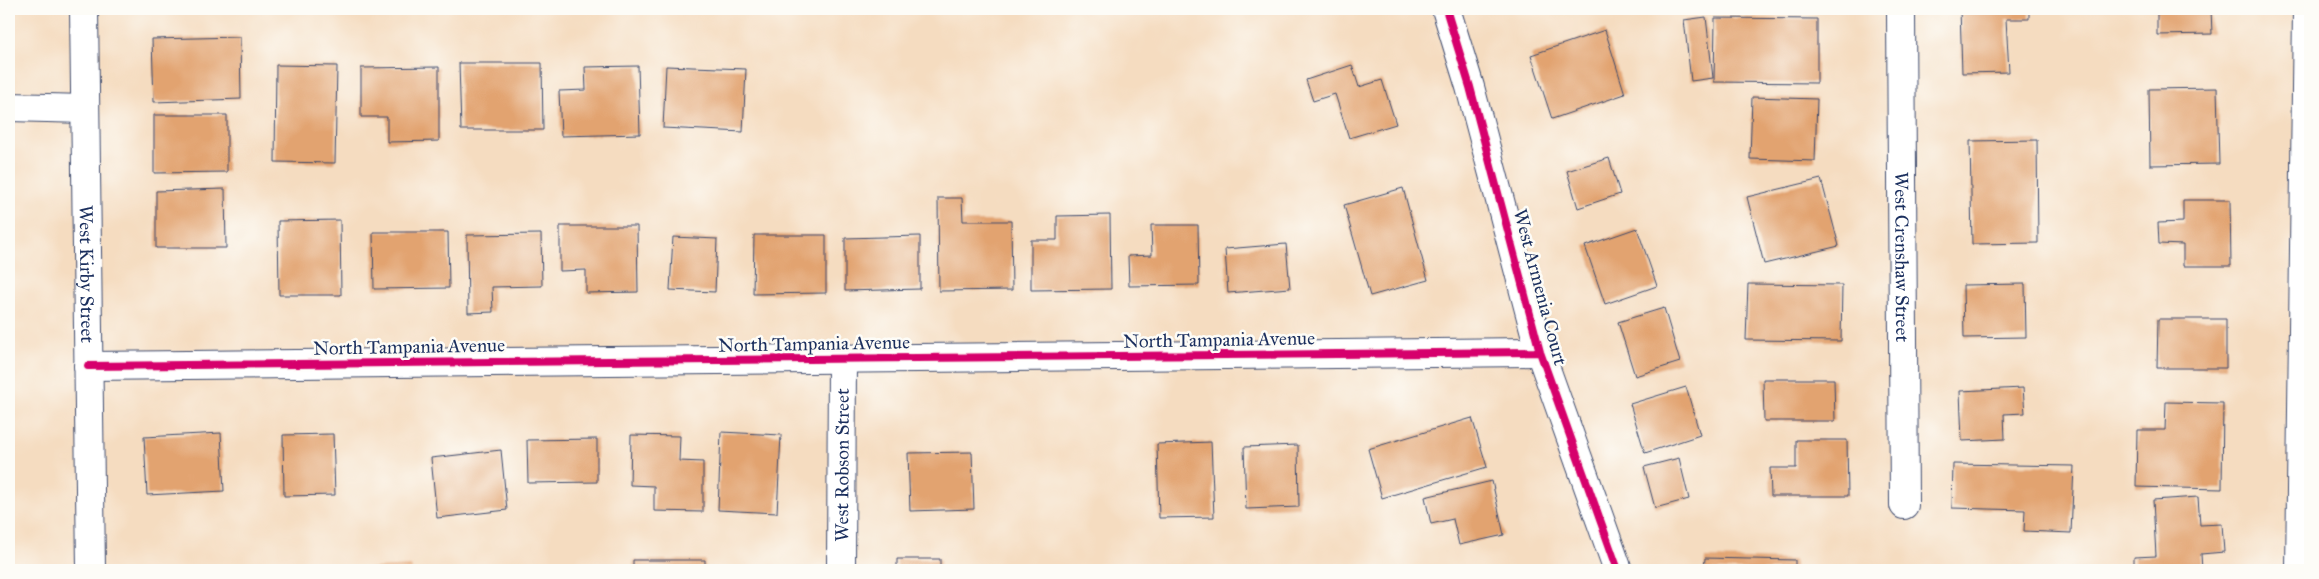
<svg xmlns="http://www.w3.org/2000/svg" width="2319" height="579" font-family="'IM FELL Great Primer',serif">
  <style>
    .building { fill: #e2a370 }
    .lines { fill: none; stroke-linecap: round; stroke-linejoin: round }
    .minor-casing { stroke: #3c496d; stroke-width: 30 }
    .minor { stroke: #fff; stroke-width: 28 }
    .cycleway-casing { stroke: #fdfcf7; stroke-width: 11 }
    .cycleway { stroke: #d6006c; stroke-width: 8 }
    .labels { text-anchor: middle; stroke-width: 5; stroke-linejoin: round; paint-order: stroke }
    .street-label { font-size: 19px; fill: #1b2f5e; stroke: #fdfcf7 }
  </style>
  <rect width="100%" height="100%" fill="#fdfcf7"/>
  <filter id="ink" filterUnits="userSpaceOnUse"><feTurbulence type="fractalNoise" baseFrequency=".02" numOctaves="2"/><feDisplacementMap in="SourceGraphic" scale="10" xChannelSelector="R" yChannelSelector="G"/><feConvolveMatrix kernelMatrix="1 2 1 2 8 2 1 2 1" color-interpolation-filters="sRGB"/></filter>
  <filter id="wash" filterUnits="userSpaceOnUse"><feTurbulence type="fractalNoise" baseFrequency=".0096" numOctaves="4" result="noise"/><feDisplacementMap in="SourceGraphic" scale="20" xChannelSelector="R" yChannelSelector="G"/><feGaussianBlur stdDeviation="1.12" result="paint"/><feColorMatrix in="noise" values="0 0 0 0 0 0 0 0 0 0 0 0 0 0 0 0 0 1.4 0 .05"/><feComposite in="paint" operator="in"/></filter>
  <g filter="url(#wash)">
    <rect width="100%" height="100%" fill="#f5dcc0"/>
    <g id="blocks">
      <path class="building" d="M1960 9H2029V19H2006L2009 72 1962 73Z
        M2157 9H2211L2212 34 2157 35Z
        M1706 17 1713 78 1691 81 1684 20Z
        M1715 18 1817 19V83L1714 82Z
        M1605 30 1625 94 1552 119 1531 55Z
        M240 37 241 99 154 102 152 39Z
        M459 63H542L543 130H461Z
        M276 65 337 66 335 163 275 162Z
        M1352 65 1359 87 1382 80 1396 124 1349 138 1335 94 1313 101 1306 80Z
        M638 66 640 134 561 136 559 91 586 90 585 67Z
        M666 66 746 69 743 132 663 128Z
        M439 67V141L387 142V117H361V68Z
        M2217 88 2219 164 2150 165 2149 89Z
        M1752 97 1817 99 1815 161 1750 159Z
        M154 115H227V172L154 173Z
        M2037 140 2038 243 1972 244 1970 141Z
        M1609 158 1620 194 1578 208 1567 171Z
        M9 167H14L15 210H9Z
        M1821 179 1839 246 1764 264 1747 197Z
        M1403 188 1428 280 1370 296 1344 205Z
        M225 189 226 248H156V191Z
        M938 198H962L963 221H1011L1012 290 939 291Z
        M2183 200H2230L2231 266H2183V245L2159 244 2158 223 2183 222Z
        M1110 215 1111 289 1031 290V240H1057V216Z
        M340 220 341 295H279L278 221Z
        M1151 225H1198L1199 285 1129 286 1128 256 1152 255Z
        M560 226H637L638 292 586 293V270L560 271Z
        M1637 228 1657 286 1605 304 1585 246Z
        M373 232H448L449 288 374 289Z
        M541 234 542 286 492 287 493 312 468 313 467 235Z
        M754 235H826V293L753 294Z
        M920 236V289L845 291V238Z
        M673 237 717 239 715 292 670 290Z
        M1286 244 1290 288 1228 293 1225 249Z
        M1748 284 1842 285 1841 341 1746 340Z
        M2025 284 2026 337 1964 338 1963 285Z
        M1664 308 1680 362 1635 376 1618 322Z
        M2158 319H2226V368H2157Z
        M1763 379H1834L1835 421H1764Z
        M1686 387 1700 435 1645 453 1630 404Z
        M2023 388 2025 413 2004 414 2005 439 1962 441 1960 391Z
        M2166 402 2223 403 2222 489 2136 487 2137 430H2165Z
        M1472 418 1487 467 1382 498 1368 449Z
        M721 432 781 435 777 513 718 510Z
        M221 433 224 491 147 495 144 437Z
        M333 434 335 495 284 496 283 435Z
        M631 435 680 436 679 461 703 462V512L654 511V486L630 485Z
        M597 439V482L528 483 527 440Z
        M1796 440H1847L1848 496H1771L1770 468H1796Z
        M1211 442 1214 517 1159 518 1157 444Z
        M1298 445 1299 507 1246 509 1244 447Z
        M501 450 507 510 437 518 431 458Z
        M972 452 974 509 910 511 908 453Z
        M1679 458 1689 499 1655 508 1644 467Z
        M1953 464 2074 466 2071 533 2024 531 2025 510 1952 508Z
        M1492 481 1504 535 1459 545 1453 519 1431 524 1425 497Z
        M2198 497 2200 525 2222 524 2224 552 2201 554 2202 570H2134V557L2156 556 2153 500Z
        M1705 558 1795 560V570H1704Z
        M897 559H940V570H897Z
        M633 560H705V570H633Z
        M411 566 412 570H355V569Z"/>
    </g>
  </g>
  <g filter="url(#ink)">
    <use href="#blocks" fill-opacity="0" stroke="#3c496d" stroke-width="1"/>
    <g class="lines">
      <defs>
        <g id="minor">
          <path id="s1" d="M84 9 91 570"/>
          <path d="M1446 9 1470 87 1540 352 1618 570"/>
          <path id="s2" d="M1901 9 1904 505"/>
          <path d="M9 107 85 109"/>
          <path d="M88 366 1540 352"/>
          <path id="s3" d="M841 570 842 359"/>
          <path d="M2300 570 2307 9"/>
        </g>
      </defs>
      <use href="#minor" class="minor-casing"/>
      <use href="#minor" class="minor"/>
      <defs>
        <path id="cycleway" d="M1446 9 1470 87 1540 352 1618 570
          M88 366 1540 352"/>
      </defs>
      <use href="#cycleway" class="cycleway-casing"/>
      <use href="#cycleway" class="cycleway"/>
    </g>
  </g>
  <g class="labels">
    <g class="street-label">
      <text dy="7" stroke="none"><textPath href="#s2" startOffset="248">West Crenshaw Street</textPath></text>
      <text dy="7" stroke="none"><textPath href="#s1" startOffset="265">West Kirby Street</textPath></text>
      <text transform="translate(1541 287) rotate(75)" y="7">West Armenia Court</text>
      <text transform="translate(1219 339) rotate(-1)" y="7">North Tampania Avenue</text>
      <text transform="translate(814 343) rotate(-1)" y="7">North Tampania Avenue</text>
      <text transform="translate(409 346) rotate(-1)" y="7">North Tampania Avenue</text>
      <text dy="7" stroke="none"><textPath href="#s3" startOffset="105">West Robson Street</textPath></text>
    </g>
  </g>
  <rect width="2319" height="579" fill="none" stroke="#fdfcf7" stroke-width="30"/>
</svg>
